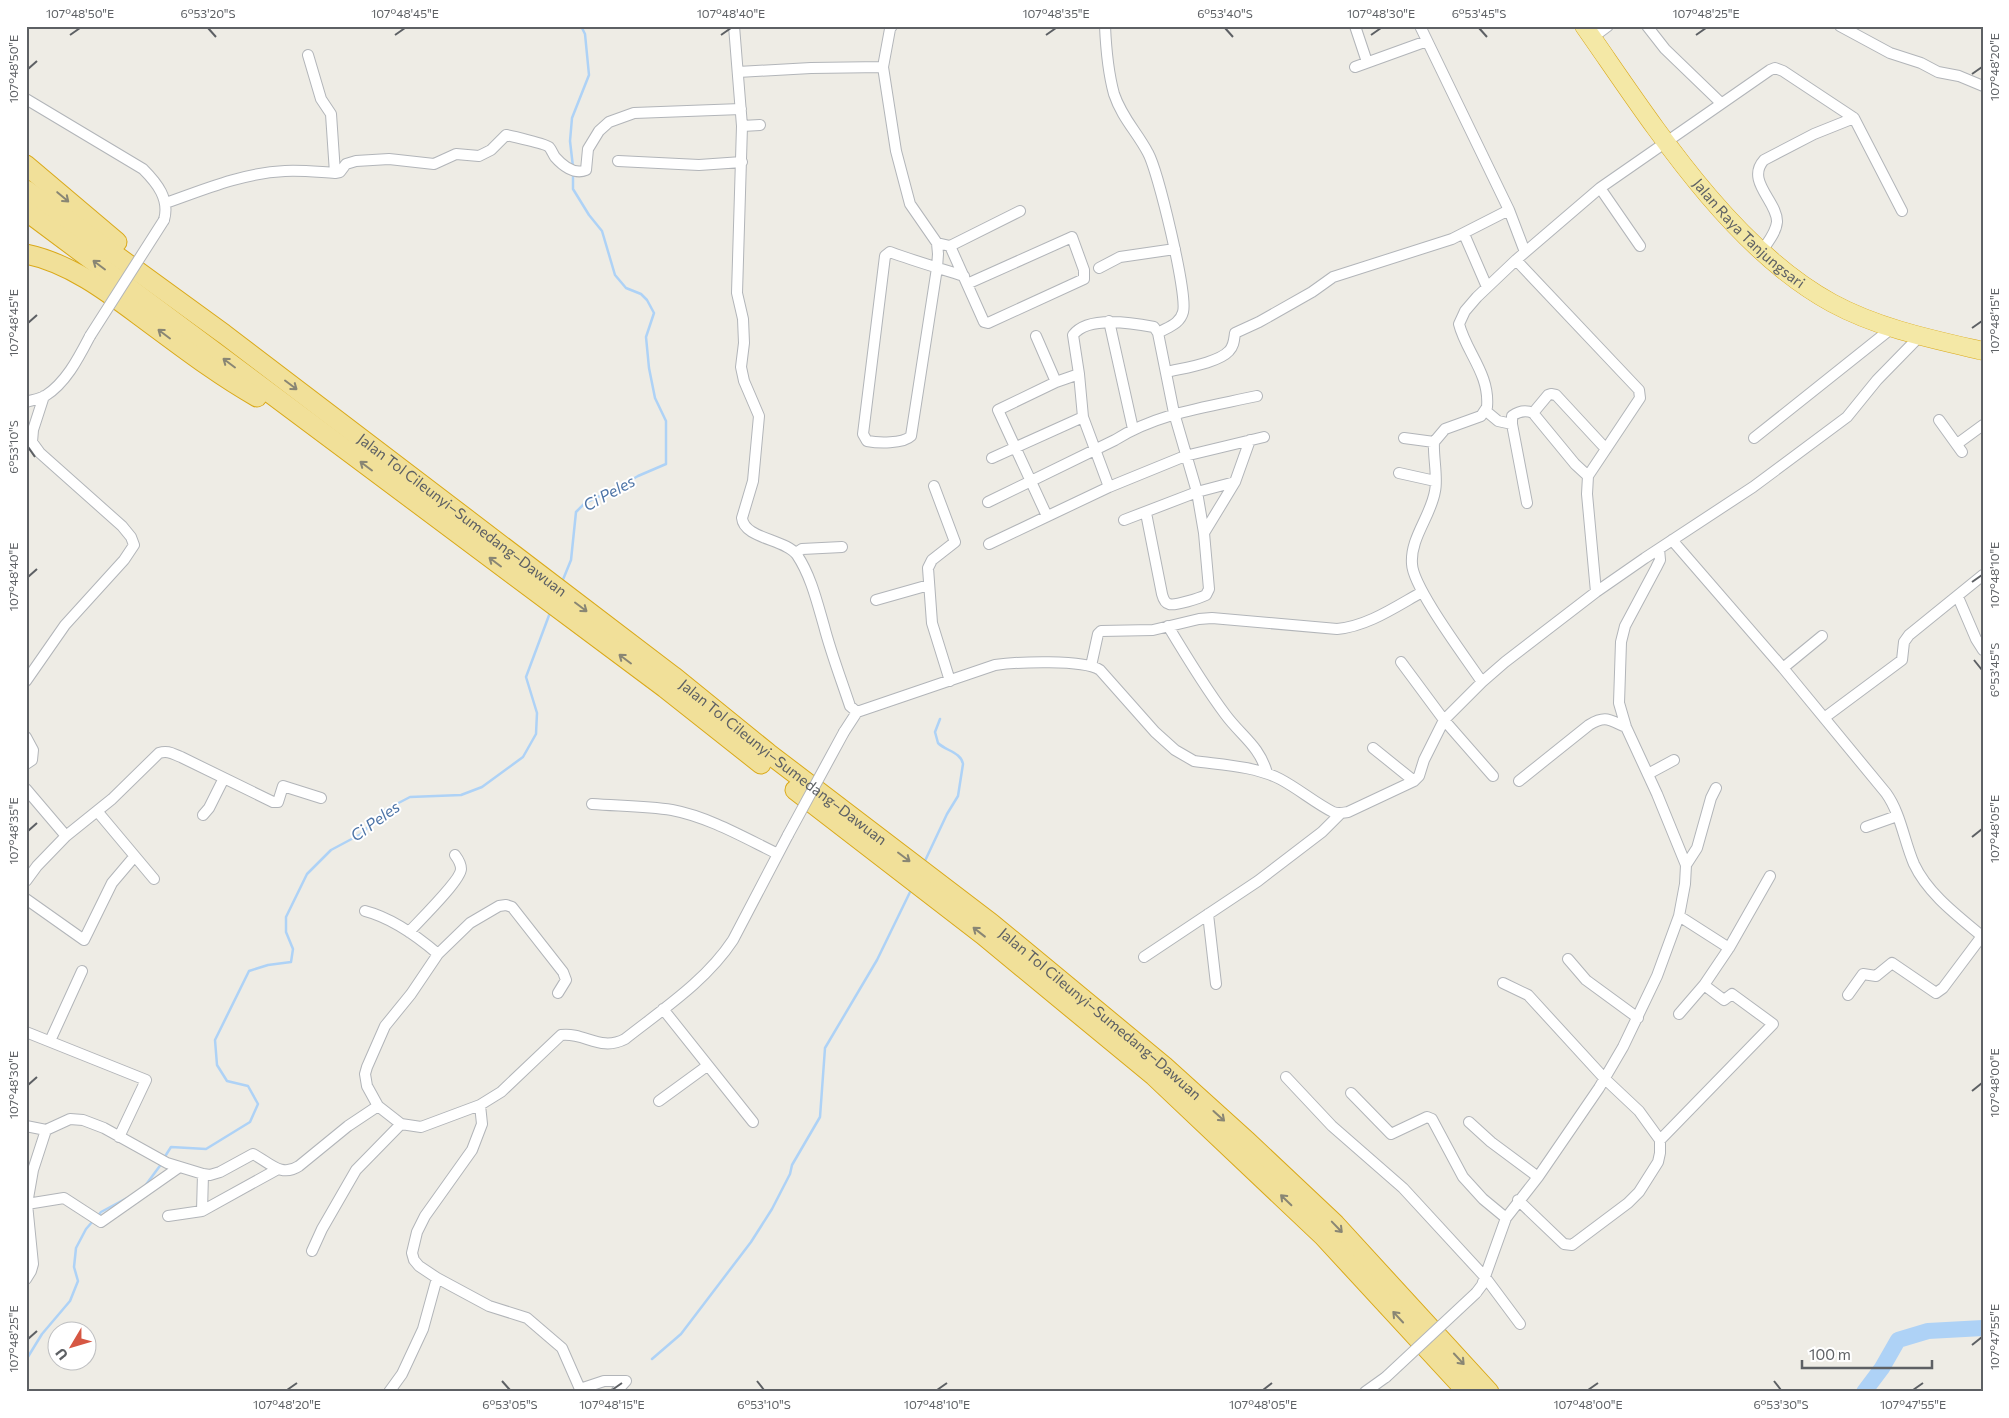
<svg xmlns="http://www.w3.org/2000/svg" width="2009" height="1418" font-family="Commissioner,sans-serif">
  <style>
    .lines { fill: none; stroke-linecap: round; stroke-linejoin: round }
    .stream { stroke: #aed2f6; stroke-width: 2.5 }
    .river { stroke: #aed2f6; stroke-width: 16 }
    .minor-casing { stroke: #b2b5b9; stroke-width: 12 }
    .trunk-casing { stroke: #daa919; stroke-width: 19 }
    .motorway-casing { stroke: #daa919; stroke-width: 21 }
    .minor { stroke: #fff; stroke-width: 10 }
    .trunk { stroke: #f4e8a6; stroke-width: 18 }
    .motorway { stroke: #f1e099; stroke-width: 19 }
    .minor-bridge-casing { stroke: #b2b5b9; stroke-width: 12; stroke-linecap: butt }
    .minor-bridge { stroke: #fff; stroke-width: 10 }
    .oneway { stroke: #898674 }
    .ticks { fill: none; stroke: #5d6064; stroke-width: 2 }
    .labels { text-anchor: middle; stroke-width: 4; stroke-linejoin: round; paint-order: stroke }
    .street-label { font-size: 15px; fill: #5d6064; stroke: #fff }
    .water-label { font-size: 16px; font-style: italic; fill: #4c73a6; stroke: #fff }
    .neatline { fill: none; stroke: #5d6064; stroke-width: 2 }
    .ticks-label { font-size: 12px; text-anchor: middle; fill: #5d6064 }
  </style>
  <rect width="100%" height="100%" fill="#eeece5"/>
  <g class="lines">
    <path class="stream" d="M573 167 570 141 572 118 589 75 585 34 581 26
      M562 582 571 560 576 512 585 503 621 486 638 476 666 464V421L655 398 649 368 646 337 654 313 647 300 641 294 626 288 615 275 602 231 589 215 573 189V173
      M924 863 947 814 958 796 963 764C961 752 946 751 938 743L935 732 940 719
      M164 1158 171 1147 206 1149 250 1122 258 1104 248 1086 227 1081 217 1065 215 1040 249 971 268 965 291 962 293 949 286 932V917L307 874 331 850 361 834 385 810 410 797 461 795 482 787 523 757 536 734 537 713 526 677 551 610
      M145 1186 162 1163
      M97 1217 101 1212 127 1198
      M652 1359 681 1334 751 1242 772 1209 790 1174 792 1165 820 1117 825 1048 877 960 912 888
      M26 1360 42 1334 70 1301 78 1281 74 1267 76 1248 86 1229 93 1221"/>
    <path class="river" d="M1864 1392 1882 1368 1898 1340 1928 1331 1983 1328"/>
    <defs>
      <path id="minor" d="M734 26 742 126 737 293 743 319 744 343 741 367 744 381 759 416 753 481 742 518C744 539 786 539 797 555 811 576 817 602 824 626 831 653 841 679 850 706L857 712
        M1105 26C1106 49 1108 72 1114 94 1122 118 1137 132 1148 153 1158 171 1188 295 1183 312 1180 324 1168 327 1158 333L1174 413 1197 492 1204 533 1209 589 1206 595C1200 598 1175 606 1169 604 1165 603 1163 598 1162 594L1146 513
        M1355 26 1367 62
        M1420 26 1509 210 1525 252
        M1647 26 1665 49 1721 103
        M1840 26 1890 53 1921 63 1938 72 1959 76 1983 86
        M1592 38 1608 26
        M308 55 321 99 331 114 335 173
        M883 67 896 151 910 204 937 243 950 246 984 322 988 323 1084 279V270L1072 237 967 284
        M1355 67 1427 41
        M738 72 811 68 883 67 890 29 892 26
        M26 99 143 169C157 183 170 199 164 220
        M742 126 760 125
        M618 161 699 165 742 162
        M1600 188 1640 246
        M166 203C205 189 243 173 285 171 301 170 318 172 335 173L340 172 346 164 356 161 389 159 434 164 456 154 479 156 491 150 506 135C511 136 546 144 549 147 551 149 553 154 555 157 562 165 574 175 586 170L588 149 599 131 609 122 634 113 741 109
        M1464 234 1487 287
        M937 243 938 254 937 268 911 436C903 444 878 443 867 441L863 434 885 256 890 252C914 261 939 268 964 276
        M950 246 1020 211
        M1762 251C1767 243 1776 233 1777 222 1778 202 1745 181 1764 160L1814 134 1854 118 1902 211
        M1516 260 1639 390 1640 398 1588 476 1587 494 1596 592
        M1099 268 1120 257 1175 249
        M1109 321 1133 429
        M1036 336 1056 382
        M1167 372C1183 368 1218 363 1229 351 1234 346 1234 340 1235 333L1259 322 1312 292 1333 277 1452 239 1509 210
        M1079 374 1056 382 998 410 1046 514 1050 515 1109 487 1185 456 1264 437
        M26 402C32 400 39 399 45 396 66 383 79 357 90 336
        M1486 411 1498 421 1512 424V416C1519 411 1526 410 1533 413L1575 464 1588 476
        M1533 413 1548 395 1551 394 1556 395 1606 449
        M1939 420 1962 452
        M1512 424 1527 503
        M1404 438 1434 442
        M1754 438 1892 328
        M1957 444 1983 425
        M992 458 1083 417
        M1399 473 1435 481
        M934 486 955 542 932 560 928 568 932 623 950 681
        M1109 487 1083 417 1079 374 1073 335C1088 315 1133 323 1154 327L1158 333
        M988 502 1115 440C1158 413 1207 407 1257 396
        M1124 520 1197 492 1235 482
        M1204 533 1235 482 1250 440
        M1672 540 1783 668 1886 793C1901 814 1904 841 1914 864 1928 894 1958 916 1983 937
        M989 544 1050 515
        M796 553 802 549 842 547
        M1958 597 1976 639 1983 650
        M876 600 929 585
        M1168 626C1186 656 1204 686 1225 714 1241 736 1259 745 1267 773
        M1401 662 1444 720 1493 776
        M1091 666 1098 634 1101 631 1153 630 1199 619 1212 618 1337 629C1368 626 1395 607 1422 592
        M1783 668 1822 636
        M26 681 65 625 124 560 134 545 131 537 122 526 40 453 32 442 33 430 44 396
        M1482 682C1466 658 1413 588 1412 564 1410 538 1431 516 1435 491 1438 479 1433 456 1434 442L1445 429 1481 416 1487 407C1490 374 1466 352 1459 324L1465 311 1477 297 1516 260 1600 188 1770 70 1775 68 1783 71 1854 118
        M1824 718 1902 660 1904 642 1909 635 1983 575
        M844 732 857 712 995 665C1016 662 1084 659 1100 670L1155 732 1175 750 1194 761C1223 765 1254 766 1280 779 1299 789 1315 803 1333 812 1338 814 1342 813 1348 812L1414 781 1419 776 1424 760 1444 720 1482 682 1505 662 1596 592 1645 558 1753 487 1847 417 1877 380 1920 336
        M26 737 33 750 32 760 26 764
        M1373 748 1414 781
        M1648 774 1674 760
        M1519 781 1589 725C1606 715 1609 720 1626 727
        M26 789 66 836 112 799 159 753C168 750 173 754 181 757L273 802H278L283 786 321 798
        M592 804C619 806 646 806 672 810 709 817 745 838 778 854
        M97 811 154 879
        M203 815 209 808 224 778
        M1866 827 1897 816
        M1686 865 1697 848 1711 798 1716 788
        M26 881 37 866 66 836
        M26 899 84 940 112 883 134 857
        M365 911C392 918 417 936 438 954
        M1208 914 1216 984
        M1679 916 1729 948
        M409 932C419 921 461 880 461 869 461 863 458 859 455 855
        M1144 957 1258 881 1322 832 1340 814
        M1568 959 1586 980 1638 1018
        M1503 983 1528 995 1605 1079 1639 1111 1660 1140V1153L1658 1162 1639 1192 1628 1203 1572 1245 1564 1244 1518 1200
        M558 993 566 980 563 972 512 907 506 905 499 906 470 923 438 954 411 994 385 1026 367 1067 365 1074 367 1086 378 1106 401 1124 421 1127 480 1105 501 1092 561 1035C585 1032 600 1052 625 1039 663 1009 706 981 733 940L788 835
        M1848 995 1863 974 1876 976 1892 963 1936 993 1943 988 1982 936
        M663 1009 753 1122
        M1679 1014 1704 985
        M26 1032 146 1080 119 1137
        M50 1041 82 971
        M1286 1077 1332 1126 1403 1188 1485 1277 1520 1324
        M1351 1093 1391 1134 1427 1117 1432 1119 1463 1177 1483 1199 1506 1218
        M659 1101 707 1066
        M480 1105 482 1124 472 1150 425 1216 417 1232 412 1253 414 1260 419 1266 437 1278 489 1306 527 1318 562 1348 580 1389 604 1381H626
        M1469 1122 1491 1142 1538 1177
        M26 1126 46 1130 70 1119 83 1120 104 1128 167 1163 203 1174 210 1175 220 1172 253 1154C269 1162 281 1178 299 1166L348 1126 378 1106
        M1660 1140 1773 1024 1732 994 1724 1000 1704 985 1729 948 1770 876
        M27 1204 64 1198 101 1222 178 1168
        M202 1211 203 1174
        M168 1216 202 1211 278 1169
        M312 1251 322 1229 356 1170 401 1124
        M26 1279 31 1271 33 1264 27 1204 33 1170 46 1130
        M1476 1293 1482 1285 1506 1218 1538 1177 1599 1088 1623 1047 1657 976 1679 916 1685 884 1686 865 1657 794 1626 727 1619 703 1621 642 1625 626 1656 568 1660 560 1659 549
        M389 1392 402 1374 423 1329 437 1278
        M616 1392 626 1381
        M1365 1392 1386 1377"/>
      <g id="trunk">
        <path id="s1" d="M1584 26C1650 120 1729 247 1832 303 1878 328 1931 339 1983 351"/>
      </g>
      <g id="motorway">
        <path d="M26 165 117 242"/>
        <path id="s2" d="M26 190 224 334 673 676 768 753 991 923 1164 1066 1247 1141 1335 1224 1489 1392"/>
        <path d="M26 211 665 688 761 764"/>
        <path d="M26 254C74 264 114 297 152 325 187 351 220 376 257 397"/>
        <path d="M795 790 983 935 1154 1076 1323 1236 1467 1392"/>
      </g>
    </defs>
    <use href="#minor" class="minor-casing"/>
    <use href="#trunk" class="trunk-casing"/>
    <use href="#motorway" class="motorway-casing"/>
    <use href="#minor" class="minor"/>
    <use href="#trunk" class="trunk"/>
    <use href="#motorway" class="motorway"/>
    <defs>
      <path id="minor-bridge" d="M90 336 164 220
        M788 835 844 732
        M1386 1377 1476 1293"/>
    </defs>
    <use href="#minor-bridge" class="minor-bridge-casing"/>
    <use href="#minor-bridge" class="minor-bridge"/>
  </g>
  <defs><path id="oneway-shaft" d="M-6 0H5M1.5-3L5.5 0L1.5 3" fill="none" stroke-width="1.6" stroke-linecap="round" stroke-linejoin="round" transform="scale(1.25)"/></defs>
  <g class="oneway">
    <use href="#oneway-shaft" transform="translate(63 197) rotate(40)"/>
    <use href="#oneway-shaft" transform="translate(99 265) rotate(-143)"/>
    <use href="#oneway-shaft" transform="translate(164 334) rotate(-143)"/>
    <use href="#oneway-shaft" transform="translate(229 363) rotate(-143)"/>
    <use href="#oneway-shaft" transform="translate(291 385) rotate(37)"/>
    <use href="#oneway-shaft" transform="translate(366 466) rotate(-143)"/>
    <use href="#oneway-shaft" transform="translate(495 562) rotate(-143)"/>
    <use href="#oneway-shaft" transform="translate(581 607) rotate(37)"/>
    <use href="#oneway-shaft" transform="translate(625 659) rotate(-143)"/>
    <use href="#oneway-shaft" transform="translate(904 857) rotate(37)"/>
    <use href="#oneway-shaft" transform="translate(979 932) rotate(-142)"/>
    <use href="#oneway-shaft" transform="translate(1219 1116) rotate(42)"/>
    <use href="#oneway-shaft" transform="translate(1286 1200) rotate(-136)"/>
    <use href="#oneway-shaft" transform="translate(1337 1227) rotate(46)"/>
    <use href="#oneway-shaft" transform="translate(1398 1317) rotate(-133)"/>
    <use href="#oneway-shaft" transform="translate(1459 1359) rotate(47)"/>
  </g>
  <path class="ticks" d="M208 28 216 37M1225 28 1233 37M1479 28 1487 37M70 35 80 28M395 35 405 28M721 35 731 28M1046 35 1056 28M1371 35 1381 28M1696 35 1706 28M28 69 37 61M1972 74 1982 67M28 323 37 315M1972 328 1982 321M28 447 35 457M28 577 37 569M1972 582 1982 575M1974 660 1982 670M28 831 37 823M1972 837 1982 829M28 1085 37 1077M1972 1091 1982 1083M28 1339 37 1331M1972 1345 1982 1337M502 1381 510 1390M757 1381 764 1390M1774 1381 1781 1390M287 1390 297 1383M612 1390 622 1383M937 1390 947 1383M1263 1390 1272 1383M1588 1390 1598 1383M1913 1390 1923 1383"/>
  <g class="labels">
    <g class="street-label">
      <text dy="5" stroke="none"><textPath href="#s1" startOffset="266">Jalan Raya Tanjungsari</textPath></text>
      <text dy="5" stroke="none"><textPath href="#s2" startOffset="544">Jalan Tol Cileunyi–Sumedang–Dawuan</textPath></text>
      <text dy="5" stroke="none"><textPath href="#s2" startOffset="949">Jalan Tol Cileunyi–Sumedang–Dawuan</textPath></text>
      <text dy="5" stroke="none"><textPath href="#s2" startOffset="1354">Jalan Tol Cileunyi–Sumedang–Dawuan</textPath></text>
    </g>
    <g class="water-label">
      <text transform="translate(609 493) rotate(-29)" y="6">Ci Peles</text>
      <text transform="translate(375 821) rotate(-36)" y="6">Ci Peles</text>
    </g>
  </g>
  <rect width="2009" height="1418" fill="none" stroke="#ffffff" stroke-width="55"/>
  <g transform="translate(72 1346) rotate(232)"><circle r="24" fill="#ffffff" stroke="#bebfc1"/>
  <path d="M0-4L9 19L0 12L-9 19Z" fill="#d65743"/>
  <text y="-8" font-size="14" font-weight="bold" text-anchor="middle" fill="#5d6064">U</text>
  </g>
  <path d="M1802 1360v8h130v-8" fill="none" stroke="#5d6064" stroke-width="2.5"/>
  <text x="1809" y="1360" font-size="15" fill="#5d6064" stroke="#ffffff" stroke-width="4" paint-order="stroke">100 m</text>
  <rect x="28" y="28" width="1954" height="1362" class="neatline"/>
  <g class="ticks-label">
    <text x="80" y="18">107°48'50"E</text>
    <text x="208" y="18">6°53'20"S</text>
    <text x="405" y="18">107°48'45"E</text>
    <text x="731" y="18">107°48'40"E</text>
    <text x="1056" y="18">107°48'35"E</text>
    <text x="1225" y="18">6°53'40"S</text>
    <text x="1381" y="18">107°48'30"E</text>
    <text x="1479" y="18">6°53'45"S</text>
    <text x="1706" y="18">107°48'25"E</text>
    <text transform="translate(1995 67) rotate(-90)" y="4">107°48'20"E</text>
    <text transform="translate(14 69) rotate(-90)" y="4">107°48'50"E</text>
    <text transform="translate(1995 321) rotate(-90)" y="4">107°48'15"E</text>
    <text transform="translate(14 323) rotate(-90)" y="4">107°48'45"E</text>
    <text transform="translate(14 447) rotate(-90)" y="4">6°53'10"S</text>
    <text transform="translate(1995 575) rotate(-90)" y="4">107°48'10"E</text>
    <text transform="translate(14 577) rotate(-90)" y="4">107°48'40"E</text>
    <text transform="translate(1995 670) rotate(-90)" y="4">6°53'45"S</text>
    <text transform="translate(1995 829) rotate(-90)" y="4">107°48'05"E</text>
    <text transform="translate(14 831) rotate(-90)" y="4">107°48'35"E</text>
    <text transform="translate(1995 1083) rotate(-90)" y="4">107°48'00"E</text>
    <text transform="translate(14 1085) rotate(-90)" y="4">107°48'30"E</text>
    <text transform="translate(1995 1337) rotate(-90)" y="4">107°47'55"E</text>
    <text transform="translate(14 1339) rotate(-90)" y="4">107°48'25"E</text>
    <text x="287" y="1409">107°48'20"E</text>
    <text x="510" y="1409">6°53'05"S</text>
    <text x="612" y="1409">107°48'15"E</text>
    <text x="764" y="1409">6°53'10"S</text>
    <text x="937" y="1409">107°48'10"E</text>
    <text x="1263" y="1409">107°48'05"E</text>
    <text x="1588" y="1409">107°48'00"E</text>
    <text x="1781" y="1409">6°53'30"S</text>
    <text x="1913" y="1409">107°47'55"E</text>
  </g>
</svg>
